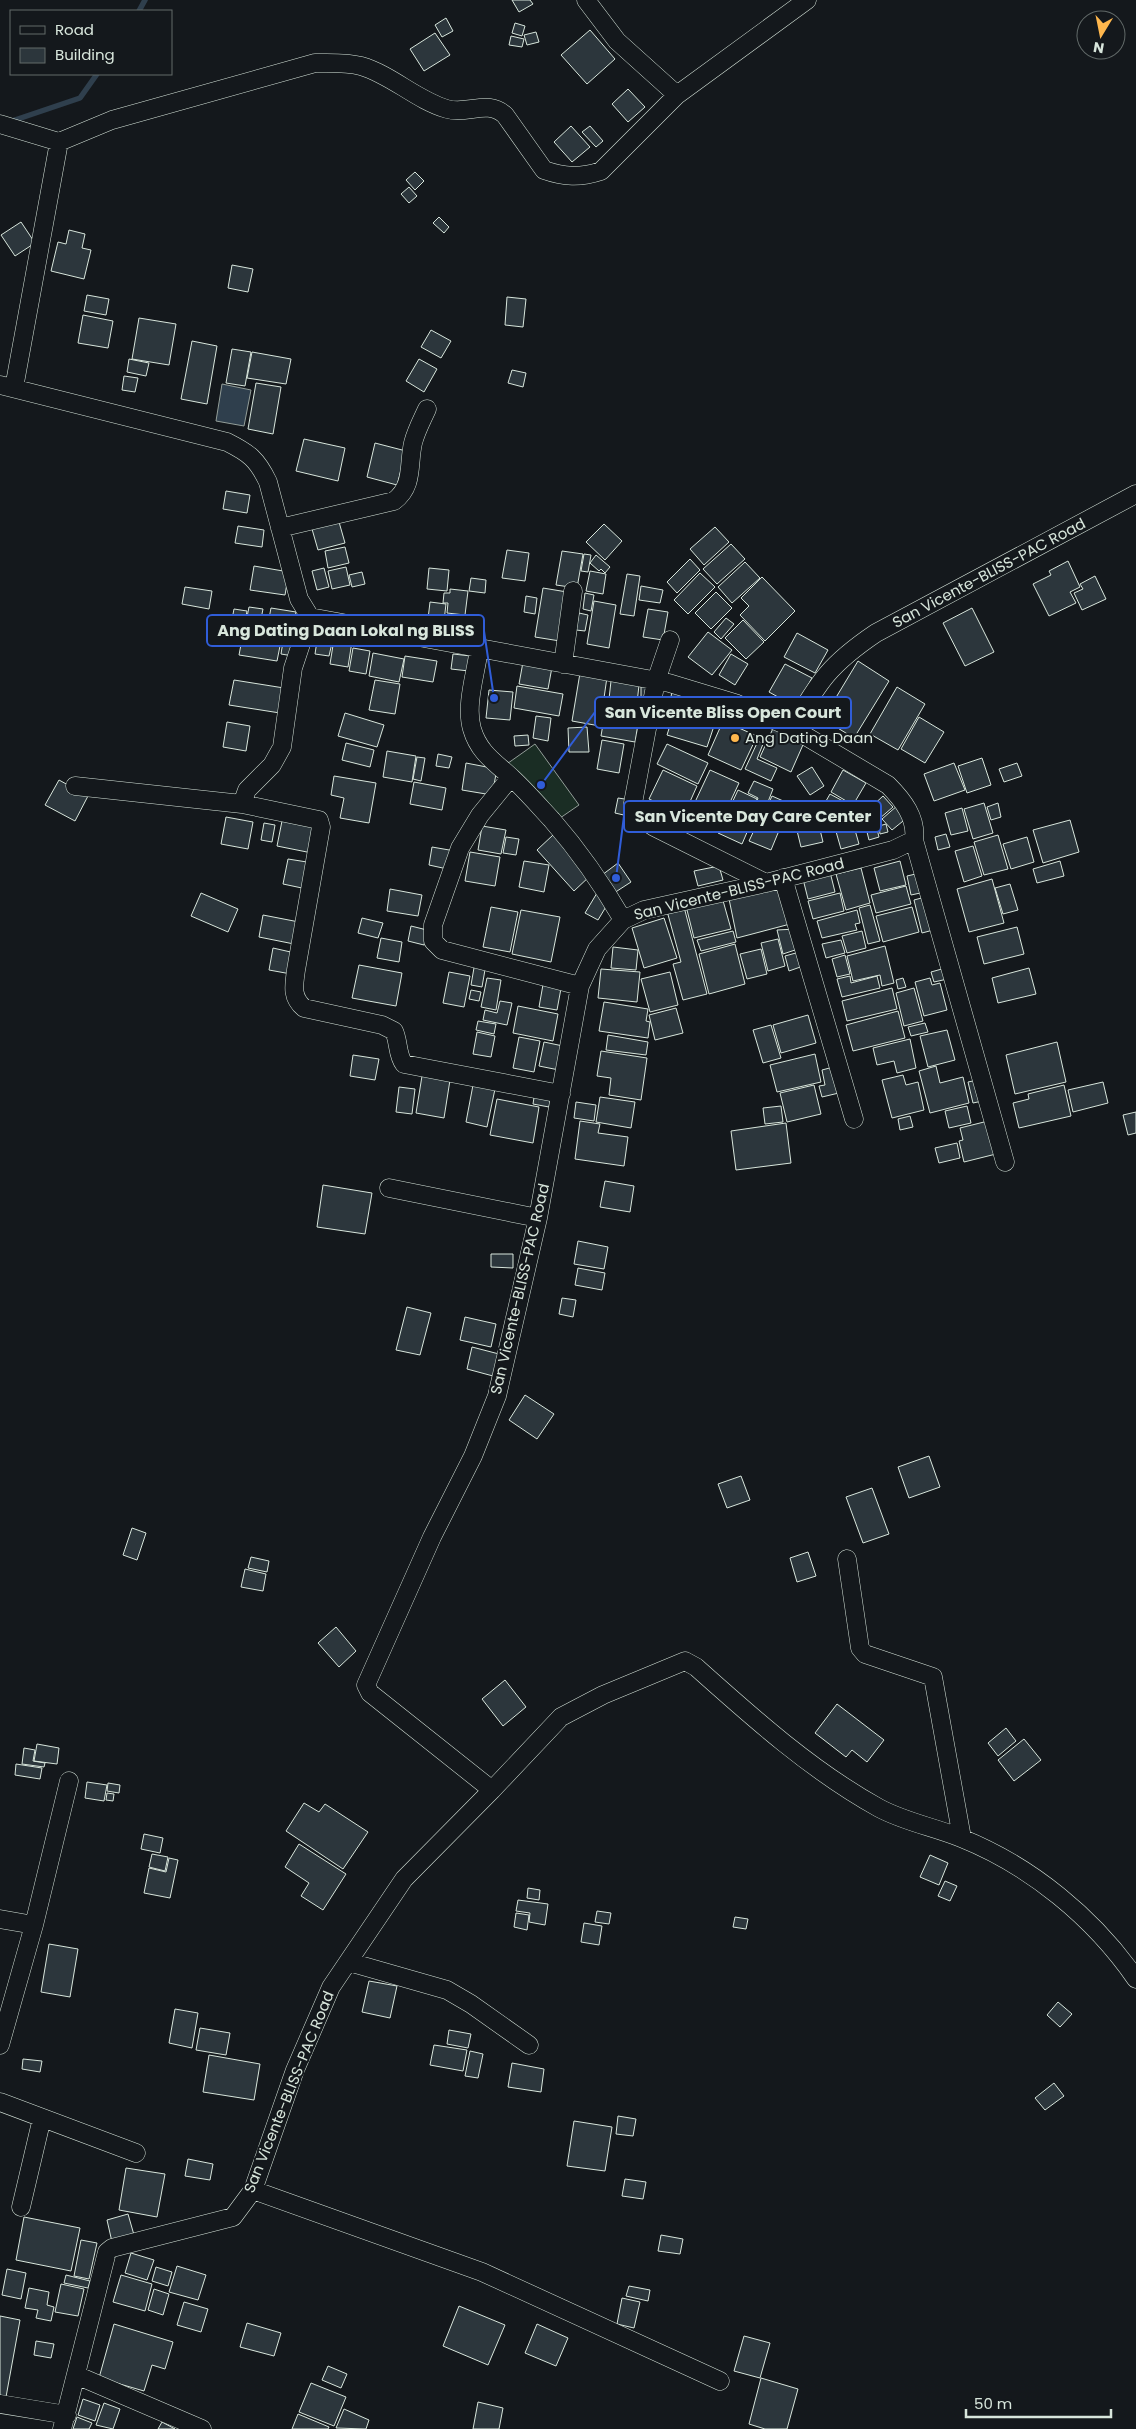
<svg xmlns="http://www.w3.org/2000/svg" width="1136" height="2429" font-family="Poppins,sans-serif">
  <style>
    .green { fill: #1a2d24; stroke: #939e99 }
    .water { fill: #2f3f4d; stroke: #939e99 }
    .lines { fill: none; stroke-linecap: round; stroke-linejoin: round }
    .stream { stroke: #2f3f4d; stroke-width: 5.5 }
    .building { fill: #2c363c; stroke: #d8e6dc }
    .minor-casing { stroke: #d8e6dc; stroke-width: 19 }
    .minor { stroke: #14181c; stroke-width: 18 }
    .poi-dot { fill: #ffb74d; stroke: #14181c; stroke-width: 2 }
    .labels { text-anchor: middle; stroke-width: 4; stroke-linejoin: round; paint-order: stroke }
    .street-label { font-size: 15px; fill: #d8e6dc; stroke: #14181c }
    .poi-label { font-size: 15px; fill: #d8e6dc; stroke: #14181c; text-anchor: start }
    .leader { fill: none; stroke: #305dd8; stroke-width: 2 }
    .callout-dot { fill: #305dd8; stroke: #14181c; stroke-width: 2 }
    .callout { fill: #14181c; stroke: #305dd8; stroke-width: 2 }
    .callout-label { font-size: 16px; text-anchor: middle; font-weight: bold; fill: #d8e6dc }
  </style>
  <rect width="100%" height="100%" fill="#14181c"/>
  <path class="green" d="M535 744 579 805 547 827 504 766Z"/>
  <path class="water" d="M222 384 251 390 244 426 216 421Z"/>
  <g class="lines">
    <path class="stream" d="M139 11 145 0
      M9 122 80 98 97 74"/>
  </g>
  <path class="building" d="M512 0H530L533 4 519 12Z
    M446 18 453 31 442 37 435 25Z
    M515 23 525 26 522 36 512 33Z
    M590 30 615 59 587 84 561 55Z
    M536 32 539 42 527 45 524 35Z
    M435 33 450 55 424 71 410 49Z
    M511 36 524 39 522 47 509 45Z
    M628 89 645 107 628 122 612 104Z
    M571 126 590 147 572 162 554 142Z
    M590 126 603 141 596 147 582 132Z
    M415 172 424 181 415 190 406 180Z
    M409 187 417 196 409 203 401 194Z
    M439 217 449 227 444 233 433 223Z
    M21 222 35 243 15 256 1 235Z
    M69 230 85 234 82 248 91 250 84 279 51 271 58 242 66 244Z
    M232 265 253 269 248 292 228 288Z
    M87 295 109 299 106 315 84 311Z
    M507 297 526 299 523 327 505 325Z
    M83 315 113 321 108 348 78 343Z
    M139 318 176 324 169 365 132 359Z
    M431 330 451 341 441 358 421 347Z
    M192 341 217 346 207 404 181 399Z
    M232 349 251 352 245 386 226 383Z
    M252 352 291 359 286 384 247 378Z
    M129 359 149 363 146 376 127 372Z
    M419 359 437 369 424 392 406 381Z
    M512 370 526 373 523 387 508 383Z
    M124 376 138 378 135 392 122 390Z
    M256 383 281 387 273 434 248 429Z
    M304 439 345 448 338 481 296 471Z
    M375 443 406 451 397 485 367 477Z
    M226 491 250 495 247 513 223 509Z
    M339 522 345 543 318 550 312 529Z
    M604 524 622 541 605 560 586 542Z
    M238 526 264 530 262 547 235 543Z
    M715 527 729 542 704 565 690 549Z
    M731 544 745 559 717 584 703 569Z
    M345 547 349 563 328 568 325 551Z
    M507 550 529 553 525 581 502 578Z
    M562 551 583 554 577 588 556 585Z
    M584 554 591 555 588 572 581 571Z
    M596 555 610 567 605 573 601 569 599 571 590 563Z
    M690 559 700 570 677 593 667 582Z
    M1068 561 1080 587 1070 592 1076 603 1049 616 1033 584 1051 575 1049 571Z
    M745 562 760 578 732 603 718 587Z
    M254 566 289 572 285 595 250 590Z
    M346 567 350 585 332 589 328 571Z
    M324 568 329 587 317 590 312 571Z
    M429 568 449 570 447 591 427 589Z
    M590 571 606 574 603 594 586 591Z
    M362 572 365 584 352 587 349 575Z
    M700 573 715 587 688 614 674 600Z
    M627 574 640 576 634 616 620 614Z
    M1095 576 1106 599 1082 610 1074 593 1083 589 1080 584Z
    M762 577 795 611 765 641 740 615 749 606 741 598Z
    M471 578 486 580 485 593 469 591Z
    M641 586 663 590 660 603 639 600Z
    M185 587 212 591 209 609 182 604Z
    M543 588 567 592 560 641 535 637Z
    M450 589 468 591 465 615 447 613 448 603H443L444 593H450Z
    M716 592 732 608 711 629 695 613Z
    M585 593 594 595 591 611 583 609Z
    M526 596 537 598 535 614 524 612Z
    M594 601 616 605 609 648 587 644Z
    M430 602 446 604 444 621 428 619Z
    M249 607 263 609 260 624 246 622Z
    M271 608 296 612 294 622 283 620 282 626 268 624Z
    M972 608 994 652 965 666 943 623Z
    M234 609 247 611 243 632 230 630Z
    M648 609 668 612 663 640 643 637Z
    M579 613 588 615 585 631 576 630Z
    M726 618 734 624 721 639 714 632Z
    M743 620 764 642 746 659 725 638Z
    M285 629 297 631 293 656 281 654Z
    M708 632 732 650 712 675 688 657Z
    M335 633 353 635 348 667 330 664Z
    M797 633 828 650 815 673 784 657Z
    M243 634 281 641 277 661 239 655Z
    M317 641 332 643 329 656 315 654Z
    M353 648 370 651 366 674 349 671Z
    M373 653 404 659 399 682 369 676Z
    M453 654 471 656 469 671 451 669Z
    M731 654 748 664 735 685 719 675Z
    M405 656 437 661 433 682 402 677Z
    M858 661 889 681 854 738 823 719Z
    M523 662 552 667 548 689 519 684Z
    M785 664 812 678 796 707 769 692Z
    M580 673 607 677 600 726 572 721Z
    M234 680 284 688 280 713 229 705Z
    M375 680 400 684 395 714 369 710Z
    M611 681 639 685 636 712 608 708Z
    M517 686 563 694 559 716 514 708Z
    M641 686 652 687 651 697H641Z
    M673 687 699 693 692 721 667 716Z
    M897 687 925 704 898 750 870 734Z
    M489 690 513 692 510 720 486 718Z
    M702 705 719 711 707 747 667 735 672 719 695 726Z
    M345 713 384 725 377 747 338 736Z
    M536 716 551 718 548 741 533 738Z
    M919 717 944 732 925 763 901 749Z
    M604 718 638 724 635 742 601 736Z
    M723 721 757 736 741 770 708 755Z
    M227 722 250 726 246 751 223 747Z
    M775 724 806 738 791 772 760 757Z
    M587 727 589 752H569L568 728Z
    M528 735 529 745 515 746 514 736Z
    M602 740 624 744 619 773 597 769Z
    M758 741 763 744 757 759 777 768 771 781 745 769Z
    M346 743 374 750 370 767 342 760Z
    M667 744 708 763 698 784 657 764Z
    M387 751 416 756 412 782 383 777Z
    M438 754 452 757 449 768 436 766Z
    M417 757 425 758 421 781 413 779Z
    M982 758 991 785 967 793 958 766Z
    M466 763 497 769 492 795 462 790Z
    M954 763 965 790 934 801 924 774Z
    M1017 763 1022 776 1004 782 999 769Z
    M812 767 824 786 810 795 797 776Z
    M663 770 697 786 684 815 649 799Z
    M710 770 739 783 717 830 688 817Z
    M843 770 866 783 853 805 831 792Z
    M334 776 376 783 369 823 340 818 344 798 331 795Z
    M59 780 88 796 75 821 45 805Z
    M754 781 773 789 766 807 756 803 758 798 748 793Z
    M414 782 446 788 442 810 410 804Z
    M738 790 757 799 747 821 751 823 742 844 718 833Z
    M830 794 852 806 844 821 822 808Z
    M772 796 790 804 771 850 749 841 757 824 749 820 756 804 766 809Z
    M883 796 893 807 879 819 869 809Z
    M618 798 631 800 628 816 615 813Z
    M813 801 823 842 801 847 791 806Z
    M984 803 993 833 973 839 964 809Z
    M998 803 1001 817 991 820 987 807Z
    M898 805 908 817 892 830 882 819Z
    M962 808 968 831 951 835 945 813Z
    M226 817 253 822 248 849 221 844Z
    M1070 820 1079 852 1043 863 1033 830Z
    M282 821 317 828 312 853 277 846Z
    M264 823 275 825 272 842 261 840Z
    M853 823 859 844 841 849 835 828Z
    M886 824 888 832 880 834 879 826Z
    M876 825 879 837 869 840 866 828Z
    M482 826 506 830 501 854 478 850Z
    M946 834 950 847 938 850 935 837Z
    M553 835 591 875 574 891 537 850Z
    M998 835 1008 869 984 875 974 842Z
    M506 837 519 839 516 855 503 853Z
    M1027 837 1034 862 1011 869 1003 844Z
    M973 846 982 876 964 882 955 851Z
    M432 847 455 851 452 870 429 865Z
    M470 852 500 857 495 886 465 881Z
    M288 859 307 862 302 888 283 884Z
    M524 861 549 865 544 892 519 887Z
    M900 861 906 885 880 891 874 868Z
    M1060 861 1064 876 1037 883 1033 869Z
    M618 863 631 882 614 893 602 875Z
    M719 866 723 880 698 886 694 871Z
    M829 868 835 892 808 899 802 875Z
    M861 868 870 903 846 910 836 874Z
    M920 873 925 892 911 895 907 876Z
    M992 879 1004 923 969 932 957 889Z
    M782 881 794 923 737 938 728 894Z
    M1010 884 1018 910 1003 914 995 888Z
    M906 886 911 904 876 913 871 895Z
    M390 889 422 895 418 916 387 911Z
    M201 893 238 909 228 932 191 916Z
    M597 893 610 900 598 920 585 913Z
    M840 893 844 911 813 919 808 901Z
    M929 896 937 929 922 933 914 900Z
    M722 897 731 929 694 938 686 906Z
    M870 905 880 941 868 944 859 908Z
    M491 907 518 912 510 952 483 947Z
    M684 907 707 994 683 1000 673 964 681 962 667 911Z
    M912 907 919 932 883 942 876 916Z
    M521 910 560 917 551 962 512 954Z
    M857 910 860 923 855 924 857 930 822 938 817 921Z
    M263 915 299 922 294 944 259 937Z
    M362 918 383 923 378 938 358 933Z
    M664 918 677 958 644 968 632 928Z
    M411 926 427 930 424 945 408 941Z
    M1017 927 1024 954 984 964 977 937Z
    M796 929 801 948 783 954 777 930Z
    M733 931 736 942 701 951 697 940Z
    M862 931 866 948 847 953 842 936Z
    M381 938 402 942 399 962 377 958Z
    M778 939 785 966 768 971 761 943Z
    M841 940 845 953 826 958 822 944Z
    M735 944 745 984 709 994 699 954Z
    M885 946 894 983 882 986 880 975 853 981 847 956Z
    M613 947 638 950 636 970 611 968Z
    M273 948 295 953 291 974 269 970Z
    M761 949 767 974 747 979 740 954Z
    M803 951 806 965 789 971 785 956Z
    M845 955 850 974 837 977 832 959Z
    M475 962 486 964 482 987 471 985Z
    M359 965 402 973 396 1006 352 998Z
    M949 967 952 978 934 982 931 972Z
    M1029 968 1036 994 998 1003 992 978Z
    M601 969 640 972 637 1002 598 998Z
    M449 972 470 976 464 1007 443 1003Z
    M670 972 678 1005 650 1012 641 979Z
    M850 976 851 983 877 976 880 988 842 997 837 979Z
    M487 978 501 980 496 1010 481 1007Z
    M903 978 906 987 898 989 896 980Z
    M930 978 932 985 940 983 947 1010 924 1016 915 982Z
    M544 979 562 983 557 1010 539 1007Z
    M892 988 897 1009 847 1021 842 1001Z
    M914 988 923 1021 904 1026 896 993Z
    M471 990 481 992 479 1001 469 999Z
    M500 1001 512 1003 507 1025 483 1020 485 1010 497 1013Z
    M604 1002 648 1009 646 1021 650 1022 648 1038 599 1031Z
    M518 1006 558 1014 553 1041 513 1033Z
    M676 1008 683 1033 655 1040 649 1015Z
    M898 1011 905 1038 853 1051 846 1025Z
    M808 1015 816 1043 781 1053 773 1025Z
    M478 1021 496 1024 494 1034 476 1030Z
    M925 1023 928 1032 911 1036 908 1027Z
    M771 1025 781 1058 763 1063 753 1030Z
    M947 1030 955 1060 928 1067 920 1036Z
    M477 1032 495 1036 491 1057 473 1054Z
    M608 1035 648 1042 646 1055 606 1050Z
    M519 1037 540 1041 534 1072 513 1068Z
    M910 1039 916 1068 897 1073 894 1061 877 1065 873 1048Z
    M544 1042 563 1046 559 1070 539 1066Z
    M1057 1042 1066 1082 1015 1094 1006 1055Z
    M601 1051 647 1058 641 1100 609 1095 611 1078 597 1076Z
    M815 1054 821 1082 777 1092 770 1065Z
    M353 1055 379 1059 375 1080 350 1076Z
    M837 1066 843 1092 822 1097 819 1086 825 1085 822 1070Z
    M936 1066 940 1083 963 1077 969 1103 930 1113 919 1071Z
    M903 1075 906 1085 918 1082 924 1110 892 1118 882 1080Z
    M422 1076 450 1080 444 1118 416 1113Z
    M982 1079 987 1100 973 1103 968 1082Z
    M1103 1082 1108 1103 1073 1112 1068 1090Z
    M473 1085 495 1089 487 1127 466 1122Z
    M814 1085 821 1114 787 1122 780 1093Z
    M1064 1085 1071 1116 1019 1128 1013 1103 1029 1099 1028 1094Z
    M399 1087 415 1089 412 1114 396 1112Z
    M535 1091 551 1095 549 1107 533 1104Z
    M600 1097 635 1102 631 1128 596 1122Z
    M497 1099 539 1107 533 1143 490 1135Z
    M576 1102 596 1105 594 1121 574 1118Z
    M781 1106 783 1122 765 1124 763 1108Z
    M967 1106 971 1123 949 1128 945 1111Z
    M1136 1112V1133L1128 1135 1123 1115Z
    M910 1116 913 1127 900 1130 898 1119Z
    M580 1121 600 1124 598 1133 628 1137 624 1166 575 1159Z
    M988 1121 996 1154 964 1162 959 1141 963 1140 960 1128Z
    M786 1123 791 1163 736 1170 731 1131Z
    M957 1143 960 1158 939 1163 935 1148Z
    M605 1181 634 1186 630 1212 600 1207Z
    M323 1185 372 1193 365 1234 317 1227Z
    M578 1241 608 1247 604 1269 574 1264Z
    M491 1254H513V1268L491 1267Z
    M578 1268 605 1273 602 1290 575 1285Z
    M562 1298 576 1300 573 1317 559 1314Z
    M407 1307 431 1313 420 1355 396 1350Z
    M465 1317 496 1324 491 1347 460 1340Z
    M472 1347 499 1354 493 1376 467 1369Z
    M525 1395 554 1414 537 1439 509 1420Z
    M929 1456 940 1487 909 1498 898 1467Z
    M741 1476 750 1500 727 1508 718 1484Z
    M872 1488 889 1534 863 1543 846 1497Z
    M132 1528 146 1533 137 1560 123 1555Z
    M808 1552 816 1576 797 1582 790 1558Z
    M251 1557 269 1561 267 1572 248 1568Z
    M245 1569 266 1574 263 1591 241 1587Z
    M336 1627 356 1651 339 1667 318 1643Z
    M505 1680 526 1707 503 1726 482 1699Z
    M837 1704 884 1740 867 1762 852 1750 846 1757 815 1733Z
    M1006 1728 1016 1741 998 1756 988 1743Z
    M1024 1739 1041 1760 1014 1781 998 1760Z
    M37 1744 59 1748 57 1764 34 1761Z
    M24 1748 35 1750 33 1761 45 1763 44 1767 22 1764Z
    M16 1764 42 1768 40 1779 15 1775Z
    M87 1782 107 1785 104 1801 85 1798Z
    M108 1783 120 1785 119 1793 107 1791Z
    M107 1793 114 1794 113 1801 106 1800Z
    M304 1803 319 1812 325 1804 368 1832 343 1869 286 1831Z
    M144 1834 163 1838 160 1853 141 1849Z
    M299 1844 346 1874 323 1910 301 1896 309 1883 285 1867Z
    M152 1854 168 1857 165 1871 149 1867Z
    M930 1855 948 1863 939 1885 920 1877Z
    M169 1858 178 1860 170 1898 144 1893 149 1868 166 1872Z
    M945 1881 957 1886 950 1901 938 1896Z
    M528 1888 540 1890 539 1900 527 1898Z
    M518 1900 548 1904 545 1925 529 1922 530 1913 516 1911Z
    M597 1911 611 1913 609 1924 595 1922Z
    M516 1913 529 1915 527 1930 514 1927Z
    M735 1917 748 1919 746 1929 733 1927Z
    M584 1923 602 1926 599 1945 581 1942Z
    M49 1944 78 1949 70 1997 41 1992Z
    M369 1981 397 1986 390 2018 362 2012Z
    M1058 2002 1072 2014 1060 2027 1047 2015Z
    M175 2009 198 2013 192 2048 169 2043Z
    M200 2028 230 2033 226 2055 196 2050Z
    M449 2030 471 2034 468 2048 447 2044Z
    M434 2045 467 2050 463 2071 430 2065Z
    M470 2051 483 2054 478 2078 465 2076Z
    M209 2055 260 2064 254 2100 203 2092Z
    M23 2059 42 2061 40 2072 22 2069Z
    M512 2063 544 2069 541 2092 508 2087Z
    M1054 2083 1064 2096 1045 2110 1035 2098Z
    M618 2116 636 2119 633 2136 616 2134Z
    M574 2121 612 2127 605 2171 567 2166Z
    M188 2159 213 2164 210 2180 185 2176Z
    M126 2168 165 2174 157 2217 119 2210Z
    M625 2179 646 2182 643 2199 622 2196Z
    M128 2214 134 2235 112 2242 107 2220Z
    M24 2217 80 2228 71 2271 16 2260Z
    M661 2235 683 2239 680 2254 658 2251Z
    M81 2240 97 2243 89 2279 74 2276Z
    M131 2253 154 2260 147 2280 125 2273Z
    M177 2266 206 2275 198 2300 169 2292Z
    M156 2267 172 2272 168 2286 152 2281Z
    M7 2269 26 2273 21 2299 2 2295Z
    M66 2275 90 2281 88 2288 64 2283Z
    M121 2275 152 2284 145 2311 113 2302Z
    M61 2284 84 2289 78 2316 55 2312Z
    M629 2286 650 2290 648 2301 626 2296Z
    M29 2288 49 2292 47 2305 54 2307 51 2321 36 2318 38 2310 25 2308Z
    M154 2289 169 2294 163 2315 148 2310Z
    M622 2298 640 2302 634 2328 617 2324Z
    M184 2302 208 2309 201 2332 177 2325Z
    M459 2306 505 2325 488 2365 443 2346Z
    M0 2316 20 2320 6 2397 0 2396Z
    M247 2323 281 2333 274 2356 240 2347Z
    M114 2324 173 2342 165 2369 152 2365 144 2391 99 2378Z
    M537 2324 568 2338 556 2366 525 2353Z
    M744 2336 770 2343 760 2378 734 2371Z
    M36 2341 54 2344 51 2358 34 2355Z
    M328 2366 347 2374 341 2388 322 2380Z
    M761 2378 798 2389 787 2429H765L749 2424Z
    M311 2383 346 2397 334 2426 299 2412Z
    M83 2399 100 2405 95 2421 78 2415Z
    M478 2402 503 2408 499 2429H473Z
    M104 2403 120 2409 113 2429 96 2425Z
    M344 2409 369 2420 366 2429 336 2428Z
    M298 2414 329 2427 328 2429H292Z
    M77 2417 92 2423 89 2429H73Z
    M162 2422 175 2429H158Z"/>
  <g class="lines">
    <defs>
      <path id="minor" d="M586 0 617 41 677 95 807 0
        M0 124 59 142 112 120 315 63C330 63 347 62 361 66 392 75 416 100 447 109 468 115 487 99 505 115L544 170C564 177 580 178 601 171L677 95
        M0 385 227 442C249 453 257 459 268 482L299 599 310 617 669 683 735 703 792 728
        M14 388 59 142
        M280 528 394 501C414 486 408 465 413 443 416 431 422 420 427 409
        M670 640 656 681 633 803C638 816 643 820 654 827L766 883
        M479 649C476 673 465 705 472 729 479 753 495 762 512 778 526 791 539 806 552 820 579 851 602 884 623 920
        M563 664 573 591
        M511 777 480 815 460 848 433 925V941L442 950 580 986
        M75 786 242 804 319 820 321 827 296 970C294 985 291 997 304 1008L382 1025 394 1031C399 1042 397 1055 404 1064L561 1094
        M242 804 247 790 272 765 282 747 293 668 310 617
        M914 840 1005 1162
        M783 878 854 1119
        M389 1188 538 1218
        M847 1559 860 1648 865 1654 933 1677 962 1838
        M492 1790 561 1717 603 1695 685 1661 696 1667C753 1718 812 1771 879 1808 905 1822 934 1827 961 1838 1031 1866 1094 1918 1136 1979
        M0 1919 34 1925
        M349 1962 447 1990 471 2004 529 2045
        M0 2045 34 1925 69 1781
        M0 2102 136 2153
        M253 2190 482 2272 720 2381
        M21 2207 42 2118
        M76 2375 202 2429
        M0 2404 67 2415
        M62 2429 107 2252 112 2248 233 2217 253 2190 295 2070 331 1987 404 1879 492 1790 370 1693 366 1685 432 1537 473 1456 497 1396 538 1218 580 986 597 949 623 920 644 910 766 883 893 850 914 840C917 818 903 800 888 785L792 728C819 681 830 664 876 633L1136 494"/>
    </defs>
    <use href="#minor" class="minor-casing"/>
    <use href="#minor" class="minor"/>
  </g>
  <circle class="poi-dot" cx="735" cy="738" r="5"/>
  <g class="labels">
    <g class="street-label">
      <text transform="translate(989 573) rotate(-28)" y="5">San Vicente-BLISS-PAC Road</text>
      <text transform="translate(739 889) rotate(-14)" y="5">San Vicente-BLISS-PAC Road</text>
      <text transform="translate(520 1289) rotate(-77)" y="5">San Vicente-BLISS-PAC Road</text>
      <text transform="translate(289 2092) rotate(-68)" y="5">San Vicente-BLISS-PAC Road</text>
    </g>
    <g class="poi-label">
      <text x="745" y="743">Ang Dating Daan</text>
    </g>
  </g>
  <path class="leader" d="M494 698L484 631M541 785L595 712M616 878L624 816"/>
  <g class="callout-dot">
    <circle cx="494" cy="698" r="5"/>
    <circle cx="541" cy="785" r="5"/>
    <circle cx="616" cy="878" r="5"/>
  </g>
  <g class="callout">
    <rect x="207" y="615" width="277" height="31" rx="5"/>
    <rect x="595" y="697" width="256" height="31" rx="5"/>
    <rect x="624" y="801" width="257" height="31" rx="5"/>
  </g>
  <g class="callout-label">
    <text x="346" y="636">Ang Dating Daan Lokal ng BLISS</text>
    <text x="723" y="718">San Vicente Bliss Open Court</text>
    <text x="753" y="822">San Vicente Day Care Center</text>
  </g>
  <rect x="10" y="10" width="162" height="65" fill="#14181c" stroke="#626a69"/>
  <rect x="20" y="26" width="25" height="8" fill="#14181c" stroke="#626a69"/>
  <text x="55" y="35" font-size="15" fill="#d8e6dc">Road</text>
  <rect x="20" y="48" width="25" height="15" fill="#2c363c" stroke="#626a69"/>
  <text x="55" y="60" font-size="15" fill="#d8e6dc">Building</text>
  <g transform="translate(1101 35) rotate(190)"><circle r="24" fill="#14181c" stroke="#626a69"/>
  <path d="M0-4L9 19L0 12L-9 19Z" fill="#ffb74d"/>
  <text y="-8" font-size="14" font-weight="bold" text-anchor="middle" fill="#d8e6dc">N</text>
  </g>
  <path d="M966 2409v8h145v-8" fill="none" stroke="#d8e6dc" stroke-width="2.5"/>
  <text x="974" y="2409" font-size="15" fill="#d8e6dc" stroke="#14181c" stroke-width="4" paint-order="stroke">50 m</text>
</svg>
